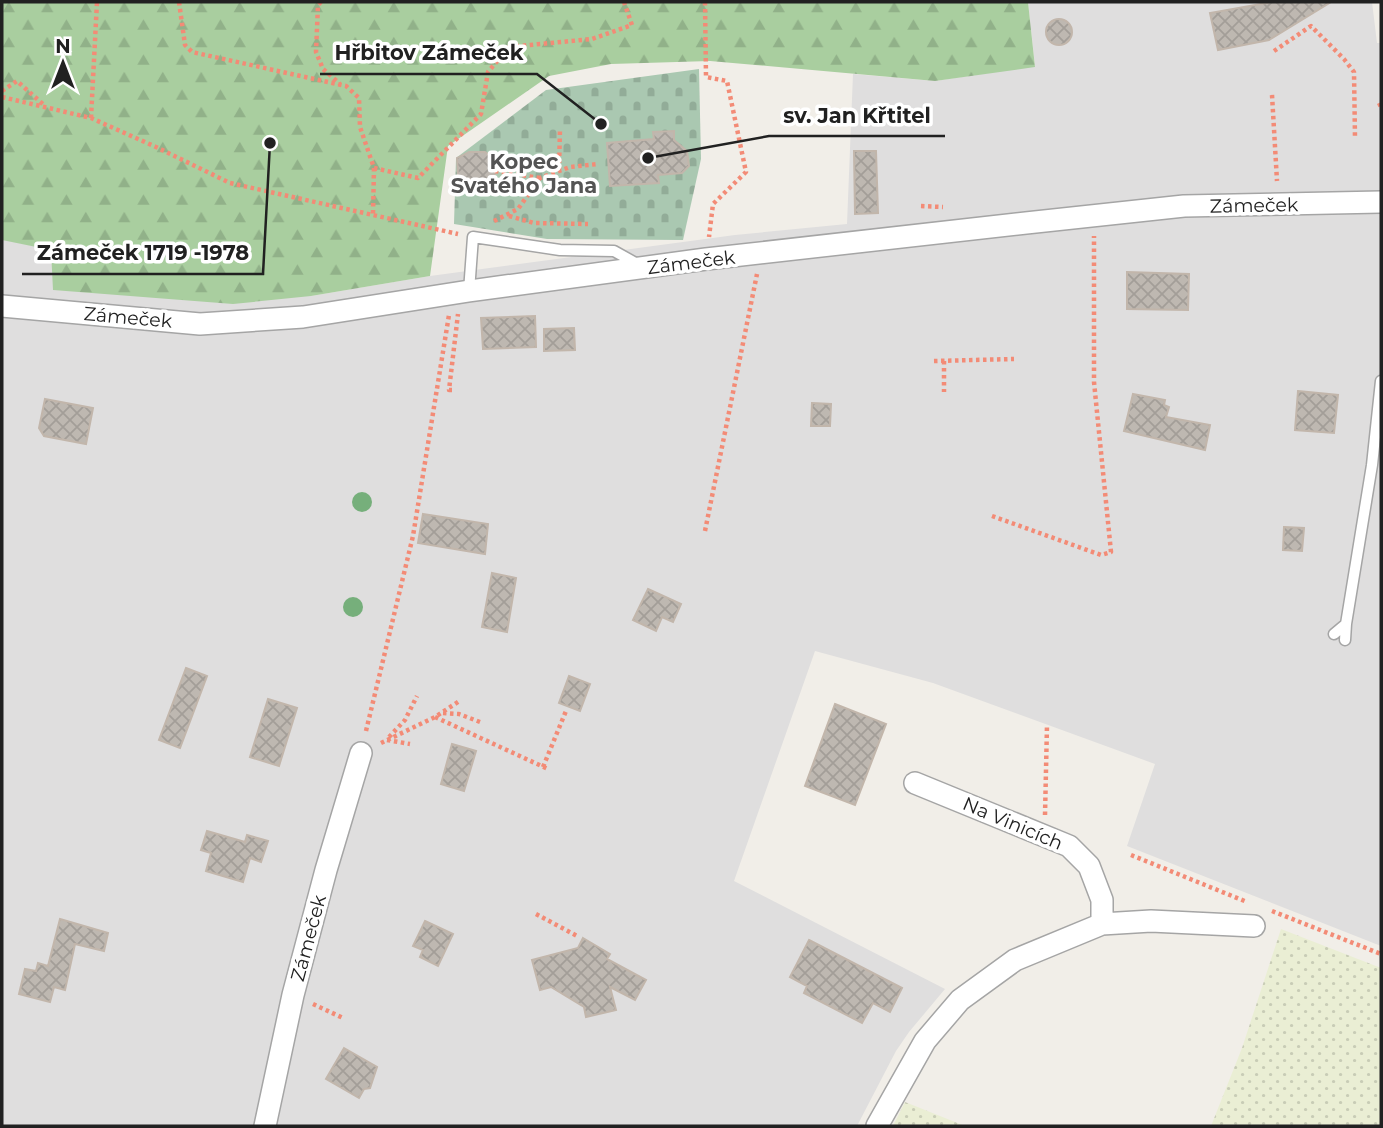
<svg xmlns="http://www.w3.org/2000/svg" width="1383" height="1128" font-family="Montserrat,sans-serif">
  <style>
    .residential { fill: #dfdede }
    .farmland { fill: url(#farmland-dots) }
    .forest { fill: url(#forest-firs) }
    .cemetery { fill: url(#cemetery-stones) }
    .building { fill: url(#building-cross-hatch); stroke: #c2b6ab; stroke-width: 2 }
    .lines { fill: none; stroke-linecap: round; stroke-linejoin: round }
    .lane-casing { stroke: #a5a5a5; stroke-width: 13 }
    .street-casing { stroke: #a5a5a5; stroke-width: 24 }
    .path { stroke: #f38b76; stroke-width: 4.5; stroke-dasharray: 3.5 3.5; stroke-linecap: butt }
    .lane { stroke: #fff; stroke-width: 10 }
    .street { stroke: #fff; stroke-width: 21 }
    .tree { fill: #76af7b }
    .labels { text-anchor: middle; stroke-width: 7; stroke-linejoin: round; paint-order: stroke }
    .street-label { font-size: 19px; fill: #212121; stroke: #fff }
    .neighbourhood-label { font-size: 21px; font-weight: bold; fill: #545454; stroke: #fff }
    .leader { fill: none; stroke: #212121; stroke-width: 2.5 }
    .callout-dot { fill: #212121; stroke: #fff; stroke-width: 2.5 }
    .callout-label { font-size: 21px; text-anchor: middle; font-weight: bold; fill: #212121; stroke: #fff; stroke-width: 7; stroke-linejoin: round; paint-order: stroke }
  </style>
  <defs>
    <pattern id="farmland-dots" width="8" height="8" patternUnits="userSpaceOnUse" patternTransform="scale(1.75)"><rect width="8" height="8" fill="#eaeed4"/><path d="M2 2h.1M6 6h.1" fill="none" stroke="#c8ccb6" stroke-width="1.8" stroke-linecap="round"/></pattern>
    <pattern id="forest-firs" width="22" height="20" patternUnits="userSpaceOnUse" patternTransform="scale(1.75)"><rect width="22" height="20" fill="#a9ce9f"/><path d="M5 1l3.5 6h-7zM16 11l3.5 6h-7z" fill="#91b189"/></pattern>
    <pattern id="cemetery-stones" width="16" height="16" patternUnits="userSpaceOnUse" patternTransform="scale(1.75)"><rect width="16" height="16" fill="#aac8b1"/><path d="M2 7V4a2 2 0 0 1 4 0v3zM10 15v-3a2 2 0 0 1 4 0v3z" fill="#92ac98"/></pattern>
    <pattern id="building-cross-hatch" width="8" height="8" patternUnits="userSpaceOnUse" patternTransform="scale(1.75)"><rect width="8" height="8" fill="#beb8b1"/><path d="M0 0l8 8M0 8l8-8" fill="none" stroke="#a39e98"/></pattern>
  </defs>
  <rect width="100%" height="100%" fill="#f1eee8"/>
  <path class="residential" d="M1028 2H1372L1377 43H1381V946L1127 846 1155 764 933 683 815 651 734 881 945 989 909 1032 896 1051 857 1126H2V239L51 250 54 290 311 296 430 276 735 235 847 224 853 74 935 81 1035 66Z"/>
  <path class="farmland" d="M1281 929 1381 968V1126H1211L1242 1048Z
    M905 1102 965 1126H893Z"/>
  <path class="forest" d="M2 2H1028L1035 67 935 81 710 61 611 64 549 76 448 146 430 276 311 296 233 304 53 290 51 250 2 240Z"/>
  <path class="cemetery" d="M699 69 701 159 683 240 547 239 454 224 456 158 546 90Z"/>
  <path class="building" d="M1272 2H1331L1269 40 1218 50 1210 13Z
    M1046 32a13 13 0 1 1 26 0a13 13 0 1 1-26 0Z
    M674 131V140L687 151 689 166 682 173 658 175 659 183 610 186 607 143 654 139 653 132Z
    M854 151H876L878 213 855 214Z
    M469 152H485L495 159V176L484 184 468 183 458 176 457 158Z
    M1127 272 1189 274 1188 310 1127 309Z
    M535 316 536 347 483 349 481 318Z
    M574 328 575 350 544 351V329Z
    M1298 391 1338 395 1334 433 1295 430Z
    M1133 394 1165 400 1164 405 1169 407 1166 417 1210 425 1205 450 1124 431Z
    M45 399 93 408 86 444 44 436 39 428Z
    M812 403 831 404 830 426H811Z
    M423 514 488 524 485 554 418 543Z
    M1284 527 1304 528 1302 551 1283 550Z
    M492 573 516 578 507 632 482 627Z
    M648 589 681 604 673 622 662 617 656 631 633 620Z
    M186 668 207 676 180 748 159 740Z
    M569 676 590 684 580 711 559 703Z
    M268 699 297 708 279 766 250 757Z
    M835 704 886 724 855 805 805 786Z
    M452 744 476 751 464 791 441 784Z
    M207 831 245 842 247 835 268 841 261 862 250 858 243 882 206 871 211 853 201 850Z
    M60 919 108 933 104 951 75 944 65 990 54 987 50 1002 19 994 25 969 36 971 38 963 48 966Z
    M425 921 453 934 438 966 420 957 423 950 413 946Z
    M583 938 610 954 607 959 646 980 635 1000 610 987 616 1010 586 1017 584 1007 551 987 540 990 532 960 578 948Z
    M809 940 902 988 890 1012 873 1003 862 1023 804 993 807 986 790 977Z
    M344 1048 377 1067 370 1088 364 1089 359 1098 326 1079Z"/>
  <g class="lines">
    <defs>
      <path id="lane" d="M469 291 473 237 560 250 614 251 639 265
        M1334 634 1346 624 1372 465 1381 381
        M1345 640 1346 624"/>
      <path id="street" d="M2 306 200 324 303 317 469 291 706 259 1026 223 1184 206 1381 202
        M915 783 1069 846 1089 866 1102 900V924
        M265 1126 293 995 326 870 361 753
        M877 1126 925 1041 960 1000 1015 960 1102 924 1151 921 1254 926"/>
    </defs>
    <use href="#lane" class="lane-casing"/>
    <use href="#street" class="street-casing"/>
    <path class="path" d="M179 2 185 45 192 52 346 86 359 98 360 127 374 168 373 214
      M321 2 318 5 316 52 323 69 340 84
      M705 2 706 77 727 81 746 172 713 204 709 237
      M1274 51 1311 26 1344 59 1354 72 1355 138
      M2 91 17 81 45 106
      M1272 95 1277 181
      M2 97 91 118 156 147 230 183 458 234
      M1379 103 1381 107
      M91 118 97 2
      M374 168 418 178 481 114 488 72 509 47 592 39 632 25 624 2
      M559 170 560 128
      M495 171 540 178
      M921 206 943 207
      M509 216 534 223 588 224
      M494 221 518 209 540 178 570 167 598 164
      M934 361 1014 359
      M944 361V392
      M452 390H449L458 314
      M992 516 1101 555 1111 552 1094 382V236
      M705 531 757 274
      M443 713 459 714 480 722
      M435 717 548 769
      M366 731 413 536 449 315
      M389 737 405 720 417 696
      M387 740 410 744
      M381 743 435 717 461 700
      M543 767 566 711
      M1045 815 1047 725
      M1131 855 1247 902
      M1272 911 1381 954
      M536 914 579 937
      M313 1004 343 1018"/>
    <use href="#lane" class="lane"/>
    <use href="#street" class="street"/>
  </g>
  <g class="tree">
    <circle cx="362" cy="502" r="10"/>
    <circle cx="353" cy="607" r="10"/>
  </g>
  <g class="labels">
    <g class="street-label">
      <text transform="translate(1254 205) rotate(-1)" y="7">Zámeček</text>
      <text transform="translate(691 262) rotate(-7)" y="7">Zámeček</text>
      <text transform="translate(128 317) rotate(5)" y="7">Zámeček</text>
      <text transform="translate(1013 823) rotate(23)" y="7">Na Vinicích</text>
      <text transform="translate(308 938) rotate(-75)" y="7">Zámeček</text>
    </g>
    <g class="neighbourhood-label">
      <text x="524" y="169">Kopec<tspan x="524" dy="24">Svatého Jana</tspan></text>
    </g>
  </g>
  <path class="leader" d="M601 124L537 74H320M648 158L769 136H945M270 143L263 274H22"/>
  <g class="callout-dot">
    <circle cx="601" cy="124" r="7"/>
    <circle cx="648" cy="158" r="7"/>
    <circle cx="270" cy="143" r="7"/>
  </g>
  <g class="callout-label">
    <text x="429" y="60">Hřbitov Zámeček</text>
    <text x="857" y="123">sv. Jan Křtitel</text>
    <text x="143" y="260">Zámeček 1719 -1978</text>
  </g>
  <rect width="1383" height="1128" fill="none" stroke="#212121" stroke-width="7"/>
  <g transform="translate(63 63)" stroke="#ffffff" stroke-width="5" paint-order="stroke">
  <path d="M0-5L12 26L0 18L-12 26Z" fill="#212121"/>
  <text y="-10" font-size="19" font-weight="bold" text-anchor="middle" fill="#212121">N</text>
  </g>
</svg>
